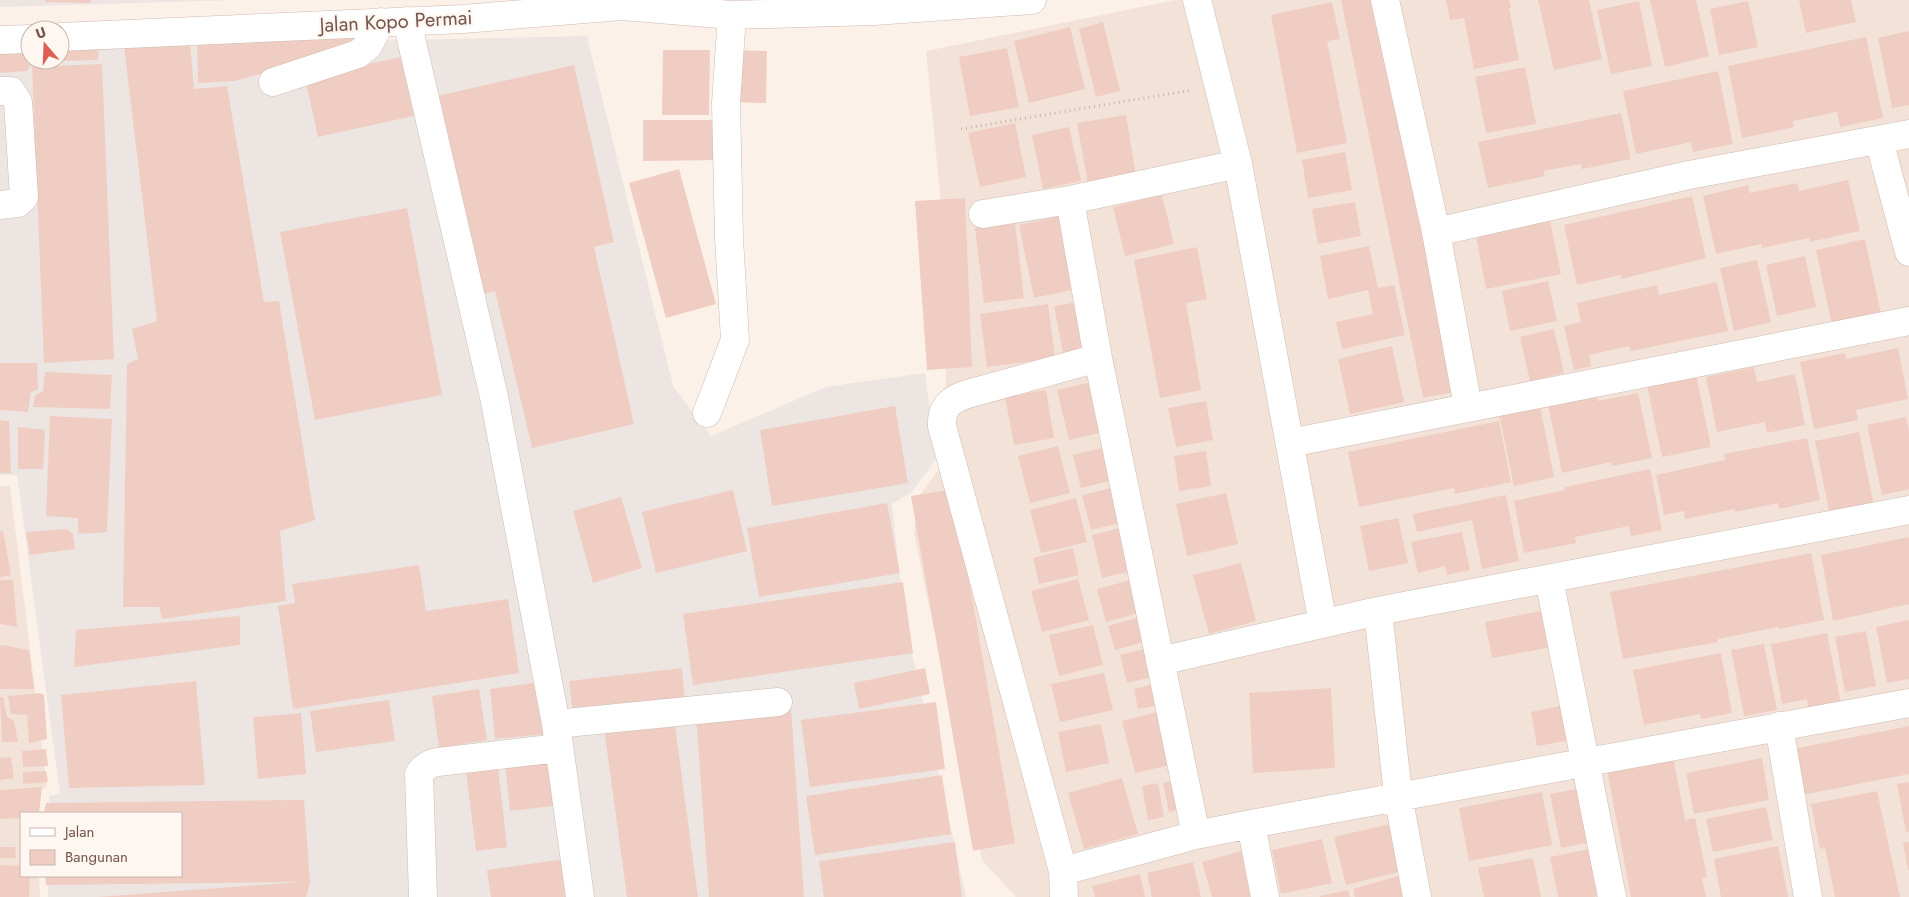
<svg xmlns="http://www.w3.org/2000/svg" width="1909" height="897" font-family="Jost,sans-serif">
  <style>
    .residential { fill: #f3e2d8 }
    .industrial { fill: #ede5e2 }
    .building { fill: #f0cdc2 }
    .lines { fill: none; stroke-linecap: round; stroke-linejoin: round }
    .minor-casing { stroke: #cfbab2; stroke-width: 29 }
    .path { stroke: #d5b0a5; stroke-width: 3; stroke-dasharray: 1 4; stroke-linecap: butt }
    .minor { stroke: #fff; stroke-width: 28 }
    .labels { text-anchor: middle; stroke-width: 4.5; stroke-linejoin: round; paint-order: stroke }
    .street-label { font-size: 20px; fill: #75554e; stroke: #fef6f0 }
  </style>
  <rect width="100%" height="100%" fill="#fcf1e9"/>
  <path class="residential" d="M1175 0H1909V897H1016L982 860 914 533 917 499 944 462 948 274 926 51Z
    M0 486H10L47 787 37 791V813H21V876H39L40 897H0Z"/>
  <path class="industrial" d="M0 0H237L0 7Z
    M587 36 673 386 711 436 826 387 925 373 936 459 912 492 892 504 904 617 966 897H48V876H181V813H49V796L60 794 17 475H0V49L30 60H60V48Z"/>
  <path class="building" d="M45 0H91V3L45 2Z
    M1341 0H1382L1464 390 1423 398Z
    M1446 0H1509L1511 8H1509L1519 60 1474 69 1464 18 1450 20Z
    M1538 0H1589L1602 59 1554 70Z
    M1650 0H1696L1709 56 1665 67Z
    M1799 0H1851L1856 22 1806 33Z
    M1639 1 1652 66 1611 74 1597 10Z
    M1748 1 1758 47 1719 55 1710 9Z
    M1332 2 1340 39 1327 41 1347 143 1297 153 1271 15Z
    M1103 22 1120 91 1096 97 1079 29Z
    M1070 27 1085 89 1029 103 1014 41Z
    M371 28 359 48 234 81 198 83 197 40Z
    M1909 31V105L1892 108 1878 38Z
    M1866 37 1883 118 1840 127 1837 112 1793 121 1794 127 1742 138 1728 66Z
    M99 41 98 60 60 61V43Z
    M190 42 194 89 227 86 264 302 279 301 315 520 280 531 286 601 162 619 159 607H123L127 364 138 359 132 329 157 321 124 46Z
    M30 44V60L56 62 31 63 27 71 0 73V45Z
    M1007 48 1019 107 970 116 959 57Z
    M663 50H710L709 115H662Z
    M733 50 767 51 766 103 731 102Z
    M405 56 418 115 318 137 305 78Z
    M102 64 114 359 44 363 32 67Z
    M574 65 614 242 594 247 634 424 532 448 495 291 483 294 437 96Z
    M1525 67 1536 124 1486 133 1475 77Z
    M1718 71 1733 144 1693 152 1691 142 1636 154 1623 91Z
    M1621 113 1631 159 1582 169 1581 164 1543 171 1545 176 1488 188 1478 142Z
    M1126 115 1136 176 1088 184 1077 123Z
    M643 120H722V160L643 161Z
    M1015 123 1026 177 980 187 968 133Z
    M1069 127 1081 181 1043 189 1032 135Z
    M1345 152 1352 190 1308 198 1302 160Z
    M679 169 716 304 666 318 629 183Z
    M1848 180 1860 231 1810 242 1809 238 1762 248 1761 244 1716 254 1703 196 1748 185 1750 193 1797 183 1799 191Z
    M1162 195 1174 244 1125 256 1113 207Z
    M1692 196 1706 258 1621 279V275L1577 285 1564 225Z
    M965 198 972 367 927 370 915 201Z
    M1355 202 1361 236 1318 244 1312 209Z
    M407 208 442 395 315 420 280 232Z
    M1061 216 1076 289 1034 298 1019 225Z
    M1549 216 1561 274 1486 289 1475 231Z
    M1015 223 1024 298 984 303 975 228Z
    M1865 239 1881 314 1832 325 1816 250Z
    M1369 246 1378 288 1394 285 1405 335 1342 349 1336 322 1373 314 1368 290 1328 299 1320 256Z
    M1197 247 1207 299 1186 303 1201 390 1160 398 1134 260Z
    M1805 256 1816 307 1777 316 1766 265Z
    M1757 260 1771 322 1734 331 1720 268Z
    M1548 281 1557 321 1510 331 1502 291Z
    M1717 282 1728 331 1631 351 1629 346 1589 355 1591 366 1574 370 1564 326 1581 322 1577 303 1657 285 1659 295Z
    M1084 301 1094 352 1064 357 1054 306Z
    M1048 304 1055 358 987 367 980 314Z
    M1554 329 1564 373 1530 381 1520 337Z
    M1392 346 1404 402 1350 414 1338 359Z
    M1898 348 1908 399 1856 410 1858 420 1814 429 1800 362 1845 353 1846 359Z
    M0 363H37L38 389 31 392 28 412 0 410Z
    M1754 367 1757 382 1795 374 1805 425 1767 433 1765 422 1717 432 1706 377Z
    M45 372 112 375 110 409 33 407 35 395 43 391Z
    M1696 374 1711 447 1662 457 1647 385Z
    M1096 381 1108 431 1069 440 1057 390Z
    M1596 389 1598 401 1638 393 1652 458 1612 466 1611 462 1562 473 1547 399Z
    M1046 390 1054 438 1014 445 1005 397Z
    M1206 401 1213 440 1176 447 1168 408Z
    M1539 401 1554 477 1514 486 1498 409Z
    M895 406 908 483 772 506 760 430Z
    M50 416 112 419 107 532 78 534V518L46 516Z
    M1906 417 1909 431V489L1882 495 1867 425Z
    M0 420 9 421 11 473H0Z
    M1499 421 1511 482 1455 494 1454 488 1359 507 1348 452Z
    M18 427 45 430 43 469H18Z
    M1859 432 1874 507 1830 516 1815 441Z
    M1807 438 1820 500 1779 509 1778 503 1735 512V509L1685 519 1684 511 1664 515 1656 475 1725 460 1724 454Z
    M1058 446 1070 493 1030 503 1018 456Z
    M1109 446 1117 479 1081 488 1073 455Z
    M1206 451 1211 486 1179 491 1174 456Z
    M1650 469 1662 530 1631 536 1629 526 1575 537 1576 543 1524 553 1514 501 1565 490V487Z
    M1116 487 1124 522 1091 530 1082 495Z
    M953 489 1015 843 973 851 911 496Z
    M733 490 747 551 656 573 642 512Z
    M1226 493 1238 544 1187 556 1176 504Z
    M1506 495 1519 561 1482 569 1472 520 1417 532 1413 514Z
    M621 497 642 568 593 583 573 511Z
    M1076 498 1087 542 1041 553 1030 510Z
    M887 503 900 573 759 597 747 528Z
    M1398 518 1408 563 1369 571 1360 526Z
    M1128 526 1139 569 1102 578 1092 535Z
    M67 529 73 534 75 549 30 555 26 532Z
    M0 531H3L11 575 0 577Z
    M1462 532 1470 570 1447 575 1445 566 1418 573 1411 542Z
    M1909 537V604L1833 621 1821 555Z
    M1073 548 1079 575 1039 584 1033 558Z
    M1811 553 1824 620 1779 629 1778 627 1718 639V642L1623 659 1610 592Z
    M1241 563 1256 621 1209 634 1193 575Z
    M419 565 426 611 508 599 519 673 293 709 278 606 295 603 292 584Z
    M1078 579 1089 620 1042 632 1031 591Z
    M1134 579 1142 612 1106 622 1097 589Z
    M0 580H13L17 627 0 624Z
    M903 582 913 653 693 685 683 614Z
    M1545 610 1552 647 1492 658 1485 622Z
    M240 616V645L74 667 76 630Z
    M1143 616 1150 640 1115 650 1108 626Z
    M1909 620V679L1887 683 1876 627Z
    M1093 625 1103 665 1059 676 1049 635Z
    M1866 631 1876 686 1845 692 1835 637Z
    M1827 633 1841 704 1808 710 1807 699 1782 704 1771 644Z
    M1764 644 1777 710 1744 716 1731 650Z
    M2 645 29 650 34 689H0V646Z
    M1149 648 1156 676 1127 683 1120 655Z
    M1721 653 1732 713 1701 719 1700 714 1644 725 1633 670Z
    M682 668 685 701 573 714 569 681Z
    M925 668 930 694 859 709 854 683Z
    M1104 673 1113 710 1060 722 1051 684Z
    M196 681 205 785 69 788 61 695Z
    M541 682 547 734 495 739 490 689Z
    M1154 684 1159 705 1138 709 1134 689Z
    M1331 688 1335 768 1253 773 1249 693Z
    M479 689 487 740 439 748 432 696Z
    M40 693 44 695 47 739 29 743 27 715 11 714 8 696Z
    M0 697H3L7 717 14 720 18 742H2Z
    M389 700 395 741 316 752 310 711Z
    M936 702 945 769 810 787 801 720Z
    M1565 705 1572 740 1537 746 1531 712Z
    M791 708 804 897H709L696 715Z
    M1161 711 1174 764 1135 773 1122 721Z
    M301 713 306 774 258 779 253 717Z
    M674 718 698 897H627L604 728Z
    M1101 724 1109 763 1066 772 1058 732Z
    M1909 726V774L1797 796 1788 750Z
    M46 749 48 766 23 767 22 751Z
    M11 757 14 778 0 780V758Z
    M1673 757 1685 820 1695 818 1707 877 1702 878 1706 897H1631L1607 770Z
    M548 758 553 806 510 811 505 762Z
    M1762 758 1769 800 1694 814 1686 773Z
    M498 768 507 847 476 851 466 772Z
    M46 771 48 782 23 784V772Z
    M942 775 951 834 815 855 806 796Z
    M1122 778 1138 834 1084 849 1068 793Z
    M1178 779 1184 808 1169 812 1163 783Z
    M1909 782V832H1906L1897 784Z
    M1158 783 1164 817 1148 820 1142 786Z
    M42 787 39 813H21V818L0 819V790Z
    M1586 787 1597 841 1561 848 1550 794Z
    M1877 791 1900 897H1835L1825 848 1820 849 1811 804Z
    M1542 792 1552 845 1469 861 1459 808Z
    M304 800 310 882 306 897H98L301 882 46 885 45 876H181V813H44L46 803Z
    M1766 807 1773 840 1713 852 1706 819Z
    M1390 824 1402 871 1346 885 1334 837Z
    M1322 839 1332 883 1281 894 1272 850Z
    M955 842 962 897H824L819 861Z
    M1909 842V870H1908L1903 843Z
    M1778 846 1788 897H1721L1714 859Z
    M0 847H15L16 858H0Z
    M1599 847 1608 894 1593 897H1558L1550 857Z
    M1245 850 1258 897H1212L1202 862Z
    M1533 858 1541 897H1484L1478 868Z
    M565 859 570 897H491L487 870Z
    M1193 862 1201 897H1152L1147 873Z
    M0 865 21 866V876H30L29 897H0Z
    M1140 874 1145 897H1095L1092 886Z
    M1402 875 1409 897H1355L1353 889Z
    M1348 890 1350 897H1320V896Z"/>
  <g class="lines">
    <defs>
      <path id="minor" d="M1197 0 1238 164 1323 624
        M1385 0 1436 232 1468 407
        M407 21 494 397 556 724 580 897
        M60 37 463 19 622 6 732 15 874 11 1032 0
        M0 40 30 39
        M273 82 358 54 368 46 381 22
        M0 91H11L18 102 24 197 18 203 0 205
        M1879 140 1909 252
        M1070 200 1098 358 1196 835
        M983 214 1070 200 1238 164
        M1436 232 1689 175 1909 134
        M707 413 735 340 729 238 726 103 732 15
        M1290 443 1909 321
        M1549 579 1612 897
        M1378 611 1398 795 1417 897
        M1160 661 1378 611 1909 510
        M556 724 778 702
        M1779 726 1808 897
        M1251 824 1265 897
        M1063 871 1196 835 1251 824 1909 703
        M423 897 419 774C424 767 429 763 438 762L559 748
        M1064 897 1063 871 942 426C941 408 949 401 964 395L1098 358"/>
    </defs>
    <use href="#minor" class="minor-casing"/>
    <path class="path" d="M961 129 1192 90"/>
    <use href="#minor" class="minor"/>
  </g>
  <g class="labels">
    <g class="street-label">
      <text transform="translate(396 21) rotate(-3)" y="7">Jalan Kopo Permai</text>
    </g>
  </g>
  <rect x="20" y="812" width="162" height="65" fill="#fef6f0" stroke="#c7b6af"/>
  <rect x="30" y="828" width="25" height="8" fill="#ffffff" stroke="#c7b6af"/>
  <text x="65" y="837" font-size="15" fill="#75554e">Jalan</text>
  <rect x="30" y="850" width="25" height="15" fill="#f0cdc2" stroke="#c7b6af"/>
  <text x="65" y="862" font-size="15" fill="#75554e">Bangunan</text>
  <g transform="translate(45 45) rotate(341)"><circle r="24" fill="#fef6f0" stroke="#c7b6af"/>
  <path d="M0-4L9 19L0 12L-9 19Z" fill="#de5d56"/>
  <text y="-8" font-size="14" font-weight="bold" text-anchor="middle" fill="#75554e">U</text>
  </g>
</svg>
